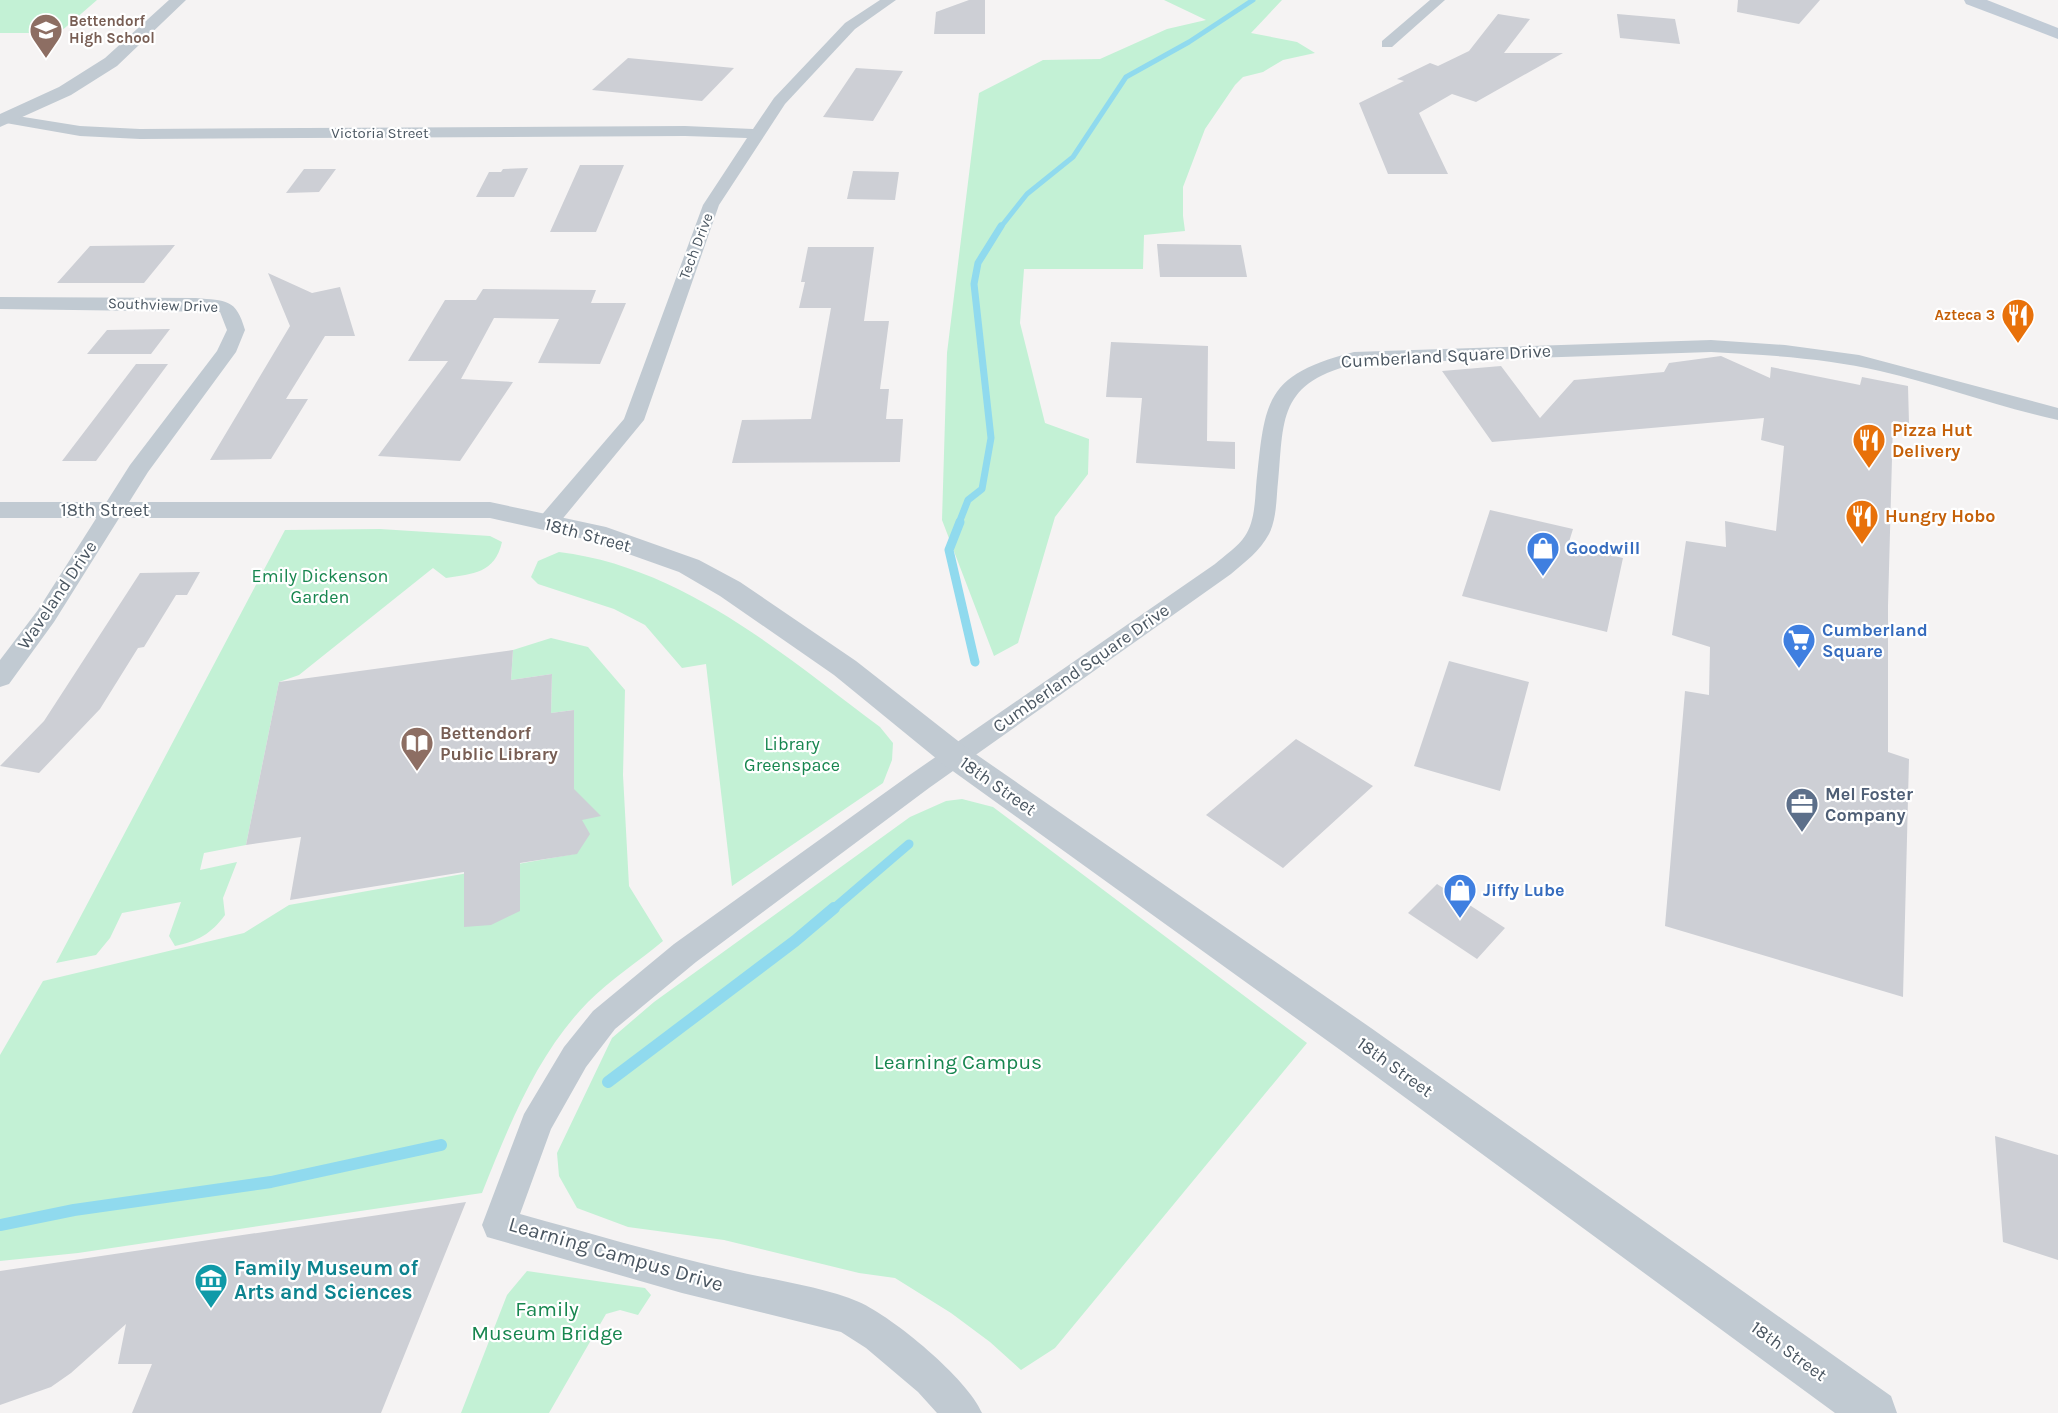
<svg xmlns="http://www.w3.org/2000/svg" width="2058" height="1413" font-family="Karla,sans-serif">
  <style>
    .green { fill: #c3f1d5 }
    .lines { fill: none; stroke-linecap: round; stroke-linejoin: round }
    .stream-far3 { stroke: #90daee; stroke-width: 5 }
    .stream-far2 { stroke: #90daee; stroke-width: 7 }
    .stream-far1 { stroke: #90daee; stroke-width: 9 }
    .stream { stroke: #90daee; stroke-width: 12 }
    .building { fill: #cdcfd5 }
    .minor { fill: #c1cad2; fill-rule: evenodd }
    .tertiary { fill: #c1cad2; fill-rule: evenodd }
    .secondary { fill: #c1cbd6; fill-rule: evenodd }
    .labels { text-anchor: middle; stroke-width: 4.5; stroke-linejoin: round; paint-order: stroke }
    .far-education-label { font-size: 15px; font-weight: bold; fill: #785e54; stroke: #fff; text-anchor: start }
    .far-street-label { font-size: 15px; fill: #4a5661; stroke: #fff }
    .far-food-label { font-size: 15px; font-weight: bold; fill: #c56008; stroke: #fff; text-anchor: end }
    .street-label { font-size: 18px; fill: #4a5661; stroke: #fff }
    .food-label { font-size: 18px; font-weight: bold; fill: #c56008; stroke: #fff; text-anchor: start }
    .shop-label { font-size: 18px; font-weight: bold; fill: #366cbe; stroke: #fff; text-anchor: start }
    .park-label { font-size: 18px; fill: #17864f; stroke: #fff }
    .education-label { font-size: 18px; font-weight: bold; fill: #785e54; stroke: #fff; text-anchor: start }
    .service-label { font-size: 18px; font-weight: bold; fill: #4e5e75; stroke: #fff; text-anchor: start }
    .near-park-label { font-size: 21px; fill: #17864f; stroke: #fff }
    .near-street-label { font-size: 21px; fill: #4a5661; stroke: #fff }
    .near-culture-label { font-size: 21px; font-weight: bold; fill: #0d838f; stroke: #fff; text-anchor: start }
  </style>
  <rect width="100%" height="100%" fill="#f5f3f3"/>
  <path class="green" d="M0 0H97L59 33H0Z
    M1164 0H1282L1251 33 1297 42 1315 53 1283 60 1263 72 1243 77 1235 85 1205 129 1183 187V216L1185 231 1144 235 1143 269H1024L1020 323 1045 423 1089 439 1088 474 1055 517 1018 643 994 656 942 520 947 353 979 93 1043 60 1100 59 1167 29 1206 20Z
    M380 529 490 536 502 542C495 573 473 574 446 578L433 568 299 675 279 682 246 845 204 853 200 870 237 862 223 898 225 915C211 934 198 941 175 946L169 936 181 902 122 913 110 938 96 955 56 963 285 530Z
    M559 552C683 567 784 655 880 727L893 743 892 760 883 783 732 886 706 664 682 668 645 625 614 609 538 584 531 577 538 561Z
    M551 638 588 647 625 690 623 775 629 886 663 941C639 961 610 980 588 1002 536 1055 509 1126 482 1193L78 1253 0 1261V1055L43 981 244 933 289 905 574 854V710L551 713 552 674 511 680 513 650Z
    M962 799 993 807 1307 1043 1055 1348 1021 1370 990 1342 951 1313 895 1278 859 1273 724 1240 628 1227 577 1208 559 1176 557 1153 612 1038 654 1002 910 817 946 801Z
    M527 1271 645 1288 651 1295 638 1315 620 1310 606 1314 549 1413H461L507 1295Z"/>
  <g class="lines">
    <path class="stream-far3" d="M1000 228 1027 194 1073 157 1126 77 1189 42 1253 0"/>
    <path class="stream-far2" d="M959 523 968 500 982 489 991 438 974 284 978 263 1001 226"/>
    <path class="stream-far1" d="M960 522 949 550 975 662
      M832 910 909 844"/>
    <path class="stream" d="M608 1082 795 941 834 908
      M0 1225 74 1210 271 1182 441 1145"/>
  </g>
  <path class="building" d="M969 0H985V34H934L936 12Z
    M1738 0H1820L1799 24 1737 12Z
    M1498 14 1530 19 1504 53H1563L1476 102 1452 94 1419 113 1448 174H1388L1359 103 1404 81 1397 79 1430 63 1438 66 1469 51Z
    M1617 14 1675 19 1680 44 1620 38Z
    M628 58 734 68 702 101 592 90Z
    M856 68 903 71 873 121 823 117Z
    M580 165H624L596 232H550Z
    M528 168 514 197H476L489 172H501L503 169Z
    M304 169H336L319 192 286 193Z
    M853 171 899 172 895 200 847 199Z
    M1157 244 1241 245 1247 277H1160Z
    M175 245 144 283H57L90 246Z
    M808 247H874L864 321H889L880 389H889L886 419H903L900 462 732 463 742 420 811 419 831 308H799L805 282H801Z
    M268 273 312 293 340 287 355 336H325L286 399H308L271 459 210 460 290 326Z
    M483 289 596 290 591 303H626L600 364 538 363 559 319 494 318 461 379 513 382 460 461 378 456 448 361H408L445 300H476Z
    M170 329 151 354H87L107 330Z
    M1111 342 1208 346 1207 441 1235 442V469L1136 463 1142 398 1106 397Z
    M1721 356 1770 378 1771 367 1860 385 1862 377 1908 386 1909 423 1893 421 1888 606V752L1909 759 1903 997 1665 926 1685 691 1709 695 1710 647 1672 635 1686 541 1726 547 1725 521 1776 531 1784 446 1761 440 1764 418 1492 442 1442 371 1501 366 1540 418 1574 380 1664 372 1669 363Z
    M136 364H168L96 461H62Z
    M1490 510 1573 529 1568 545 1623 558 1607 632 1462 596Z
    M200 572 187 595H176L144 647 138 648 100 709 39 773 0 766 44 721 140 573Z
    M513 650 511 680 552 674 551 713 574 710V789L601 816 582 820 590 834 577 854 520 863V911L491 925 464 927V872L290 900 301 837 246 845 279 682Z
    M1449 661 1529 682 1500 791 1414 766Z
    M1296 739 1373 786 1283 868 1206 815Z
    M1437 884 1505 928 1477 959 1408 913Z
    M1995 1136 2058 1155V1260L2003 1242Z
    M466 1202 381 1413H132L152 1364H118L126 1324 71 1373 51 1387 0 1405V1271Z"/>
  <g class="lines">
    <path class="minor" d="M880 0H896L855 29 785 104 719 205 644 420 555 528H539L536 523 539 518 624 419 703 205 747 138 685 136 140 139 80 136 0 122V116L5 114 80 126 140 129 685 126 753 129 774 98 845 23Z
      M1430 0H1445L1392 47H1382V41Z
      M0 297 196 298C226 301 236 298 245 330L236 352 148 472 54 622 9 684 0 687V660L38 610 130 465 217 351 227 330 220 312 0 309Z
      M1711 340 1785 345 1859 355 2058 408V420C1998 407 1940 385 1880 371 1825 358 1768 355 1711 352L1354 364C1273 385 1285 424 1277 494 1276 508 1275 522 1269 534 1260 551 1245 562 1231 574L929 788 696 962 615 1029 586 1067 551 1129 520 1214C589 1233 657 1253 726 1269 767 1279 822 1286 859 1302 893 1317 968 1379 982 1413H937L918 1392 866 1348 841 1332 682 1293 487 1237 482 1225 524 1114 564 1047 593 1011 674 944 911 774 1215 564C1225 555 1238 547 1245 536 1254 523 1255 503 1256 487 1265 402 1263 375 1354 352Z"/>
    <path class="tertiary" d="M169 0H186L117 66 71 95 0 127V114L59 87 105 58Z
      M0 502H490L606 527 699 560 740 582 856 661 967 748 1371 1028 1891 1396 1897 1413H1835L1343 1052 943 764 834 675 720 596 679 572 589 540 490 518H0Z"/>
    <path class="secondary" d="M1964 0H1987L2058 28V39L1966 4Z"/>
  </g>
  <defs>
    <symbol id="school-pin" viewBox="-11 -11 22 30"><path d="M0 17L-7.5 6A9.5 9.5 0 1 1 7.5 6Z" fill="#8d6e63" stroke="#fff"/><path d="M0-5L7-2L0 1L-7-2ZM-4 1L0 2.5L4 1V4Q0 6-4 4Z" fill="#fff"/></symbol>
    <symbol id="restaurant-pin" viewBox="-11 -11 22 30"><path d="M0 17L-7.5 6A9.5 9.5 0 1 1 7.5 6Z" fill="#e8710a" stroke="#fff"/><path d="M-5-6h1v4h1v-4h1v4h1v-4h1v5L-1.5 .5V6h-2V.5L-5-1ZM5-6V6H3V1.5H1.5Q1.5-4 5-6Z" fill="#fff"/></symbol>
    <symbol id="shop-pin" viewBox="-11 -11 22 30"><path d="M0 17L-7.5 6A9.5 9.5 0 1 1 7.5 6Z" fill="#3f7fe0" stroke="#fff"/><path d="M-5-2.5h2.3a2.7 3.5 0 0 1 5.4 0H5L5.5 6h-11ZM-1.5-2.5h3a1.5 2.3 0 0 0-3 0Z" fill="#fff"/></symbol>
    <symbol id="supermarket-pin" viewBox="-11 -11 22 30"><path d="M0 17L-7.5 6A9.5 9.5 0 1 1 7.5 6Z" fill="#3f7fe0" stroke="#fff"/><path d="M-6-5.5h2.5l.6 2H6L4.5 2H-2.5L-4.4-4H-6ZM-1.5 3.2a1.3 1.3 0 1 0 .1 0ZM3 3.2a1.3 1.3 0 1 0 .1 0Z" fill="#fff"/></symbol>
    <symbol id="library-pin" viewBox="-11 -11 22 30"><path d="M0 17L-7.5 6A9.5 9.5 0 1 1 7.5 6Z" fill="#8d6e63" stroke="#fff"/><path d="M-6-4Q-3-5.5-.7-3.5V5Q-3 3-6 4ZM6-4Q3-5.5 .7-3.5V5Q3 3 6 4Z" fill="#fff"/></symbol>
    <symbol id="office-pin" viewBox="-11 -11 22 30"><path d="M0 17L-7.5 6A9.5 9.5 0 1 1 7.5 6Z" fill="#5c6f8a" stroke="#fff"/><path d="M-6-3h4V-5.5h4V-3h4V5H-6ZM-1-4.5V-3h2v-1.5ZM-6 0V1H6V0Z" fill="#fff"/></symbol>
    <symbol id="museum-pin" viewBox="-11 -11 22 30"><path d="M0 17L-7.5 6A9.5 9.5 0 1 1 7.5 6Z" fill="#0f9aa8" stroke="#fff"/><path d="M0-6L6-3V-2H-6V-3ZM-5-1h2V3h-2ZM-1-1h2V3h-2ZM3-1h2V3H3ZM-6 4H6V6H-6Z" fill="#fff"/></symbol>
  </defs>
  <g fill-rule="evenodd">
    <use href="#school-pin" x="27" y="11" width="38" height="52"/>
    <use href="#restaurant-pin" x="1999" y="296" width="38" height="52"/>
    <use href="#restaurant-pin" x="1850" y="421" width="38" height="52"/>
    <use href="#restaurant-pin" x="1843" y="497" width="38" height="52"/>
    <use href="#shop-pin" x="1524" y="529" width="38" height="52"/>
    <use href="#supermarket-pin" x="1780" y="621" width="38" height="52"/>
    <use href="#library-pin" x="398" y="724" width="38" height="52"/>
    <use href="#office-pin" x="1783" y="785" width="38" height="52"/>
    <use href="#shop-pin" x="1441" y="871" width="38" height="52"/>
    <use href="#museum-pin" x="192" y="1261" width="38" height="52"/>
  </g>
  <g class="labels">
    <g class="far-education-label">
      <text x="69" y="26">Bettendorf<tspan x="69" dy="17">High School</tspan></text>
    </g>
    <g class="far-street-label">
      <text x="380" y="138">Victoria Street</text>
      <text transform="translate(696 246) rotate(-69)" y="5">Tech Drive</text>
      <text transform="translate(163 305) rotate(2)" y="5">Southview Drive</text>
    </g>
    <g class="far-food-label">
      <text x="1995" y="320">Azteca 3</text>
    </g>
    <g class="street-label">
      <text transform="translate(1446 356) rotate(-3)" y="6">Cumberland Square Drive</text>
      <text x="105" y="516">18th Street</text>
      <text transform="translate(588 535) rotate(15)" y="6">18th Street</text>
      <text transform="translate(57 595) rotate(-56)" y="6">Waveland Drive</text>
      <text transform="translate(1081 668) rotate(-35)" y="6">Cumberland Square Drive</text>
      <text transform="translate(998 786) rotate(35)" y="6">18th Street</text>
      <text transform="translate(1395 1067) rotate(36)" y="6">18th Street</text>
      <text transform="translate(1789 1351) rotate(36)" y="6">18th Street</text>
    </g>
    <g class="food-label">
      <text x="1892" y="436">Pizza Hut<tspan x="1892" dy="21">Delivery</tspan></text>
      <text x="1885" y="522">Hungry Hobo</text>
    </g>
    <g class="shop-label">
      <text x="1566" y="554">Goodwill</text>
      <text x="1822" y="636">Cumberland<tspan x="1822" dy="21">Square</tspan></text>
      <text x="1483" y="896">Jiffy Lube</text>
    </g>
    <g class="park-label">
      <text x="320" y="582">Emily Dickenson<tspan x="320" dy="21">Garden</tspan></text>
      <text x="792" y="750">Library<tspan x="792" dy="21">Greenspace</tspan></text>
    </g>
    <g class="education-label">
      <text x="440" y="739">Bettendorf<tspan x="440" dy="21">Public Library</tspan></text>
    </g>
    <g class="service-label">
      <text x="1825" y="800">Mel Foster<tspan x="1825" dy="21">Company</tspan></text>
    </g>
    <g class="near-park-label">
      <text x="958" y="1069">Learning Campus</text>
      <text x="547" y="1316">Family<tspan x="547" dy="24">Museum Bridge</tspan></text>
    </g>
    <g class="near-street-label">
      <text transform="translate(616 1254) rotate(16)" y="7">Learning Campus Drive</text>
    </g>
    <g class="near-culture-label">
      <text x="234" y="1275">Family Museum of<tspan x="234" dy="24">Arts and Sciences</tspan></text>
    </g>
  </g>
</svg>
